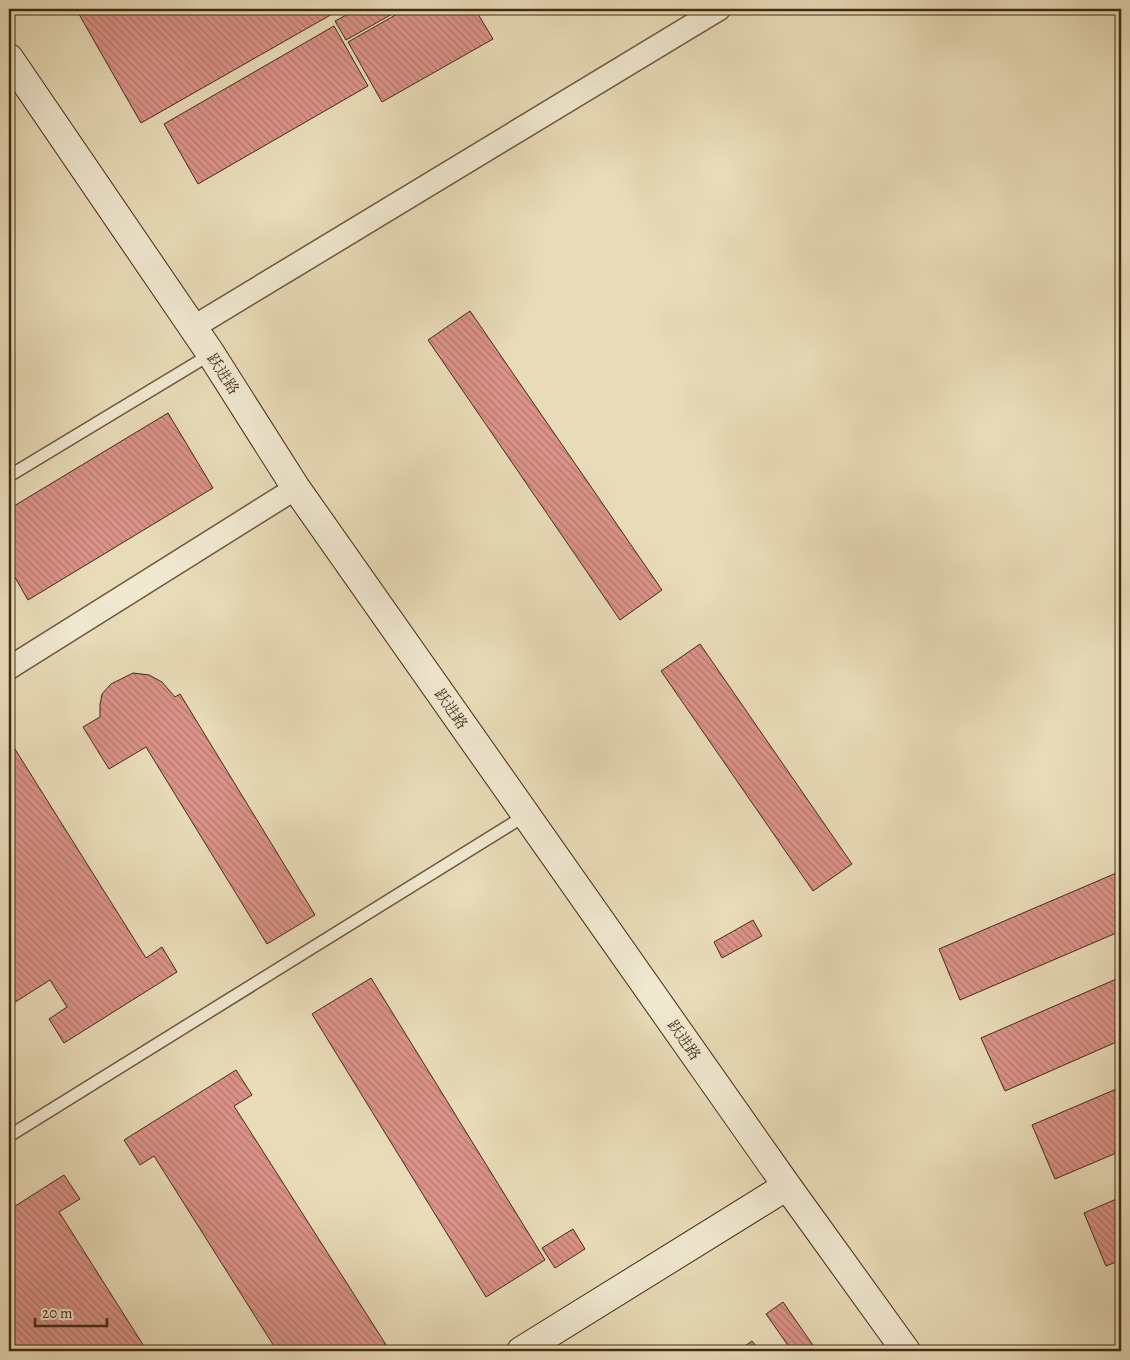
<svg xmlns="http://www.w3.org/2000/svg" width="1130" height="1360" font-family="Alegreya,'Noto Serif SC',serif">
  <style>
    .building { fill: url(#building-back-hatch); stroke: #422a15 }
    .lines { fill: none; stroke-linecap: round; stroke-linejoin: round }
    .lane-casing { stroke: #6c563e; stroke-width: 14 }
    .street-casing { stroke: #6c563e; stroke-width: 25 }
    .secondary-casing { stroke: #422a15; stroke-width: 30 }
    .lane { stroke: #f0e8d0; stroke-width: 11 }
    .street { stroke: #f0e8d0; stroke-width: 22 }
    .secondary { stroke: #f0e8d0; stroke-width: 28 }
    .labels { text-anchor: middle; stroke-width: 4; stroke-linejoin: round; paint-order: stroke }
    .street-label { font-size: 15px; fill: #422a15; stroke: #f0e8d0 }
  </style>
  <defs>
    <pattern id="building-back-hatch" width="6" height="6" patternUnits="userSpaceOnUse" patternTransform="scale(1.25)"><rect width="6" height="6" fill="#db9288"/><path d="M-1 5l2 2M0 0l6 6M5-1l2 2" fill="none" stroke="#b3776e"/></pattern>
  </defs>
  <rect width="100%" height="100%" fill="#e8dbb7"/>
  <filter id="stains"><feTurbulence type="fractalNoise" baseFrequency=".004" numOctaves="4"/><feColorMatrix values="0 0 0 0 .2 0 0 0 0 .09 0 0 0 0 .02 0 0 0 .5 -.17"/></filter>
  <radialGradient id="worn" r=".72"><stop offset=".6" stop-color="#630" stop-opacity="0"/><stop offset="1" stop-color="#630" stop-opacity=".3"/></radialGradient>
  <path class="building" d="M76 9H341L141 123Z
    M358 9H401L346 40 335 21Z
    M406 9H475L493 39 382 102 348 42Z
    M334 26 368 86 198 184 164 124Z
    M470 311 662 590 620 620 428 340Z
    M168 413 213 488 28 600 9 567V509Z
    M700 644 852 864 813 891 661 671Z
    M133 673 149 675 162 682 175 697 180 694 315 915 267 944 146 747 109 769 83 727 100 717V705L102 694 111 684Z
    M13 746 146 958 162 947 177 972 64 1043 49 1019 67 1007 50 980 9 1006V748Z
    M1121 871V931L960 1000 939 949Z
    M753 920 762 936 722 958 714 942Z
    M1121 977V1040L1005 1091 981 1038Z
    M371 978 545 1260 486 1297 312 1014Z
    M236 1070 252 1095 234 1106 390 1351H277L154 1156 140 1165 124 1140Z
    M1121 1087V1151L1055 1179 1032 1125Z
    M64 1175 80 1199 59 1212 147 1351H14L9 1342V1210Z
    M1121 1197V1260L1106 1266 1084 1213Z
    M573 1229 585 1249 555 1268 542 1248Z
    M783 1302 817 1351H792L766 1314Z
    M752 1341 760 1351H738Z"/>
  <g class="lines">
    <defs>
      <path id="lane" d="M9 476 211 354
        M9 1136 526 815"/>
      <path id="street" d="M192 328 719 9
        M9 668 296 488"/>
      <path id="secondary" d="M9 58 211 354 296 488 787 1186 906 1351
        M521 1351 787 1186"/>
    </defs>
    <use href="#lane" class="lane-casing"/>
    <use href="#street" class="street-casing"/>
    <use href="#secondary" class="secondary-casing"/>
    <use href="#lane" class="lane"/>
    <use href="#street" class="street"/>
    <use href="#secondary" class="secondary"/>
  </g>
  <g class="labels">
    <g class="street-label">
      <text transform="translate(223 374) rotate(57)" y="5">跃进路</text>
      <text transform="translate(451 709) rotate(55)" y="5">跃进路</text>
      <text transform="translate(684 1040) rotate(55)" y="5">跃进路</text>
    </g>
  </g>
  <rect width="1130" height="1360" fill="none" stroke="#e8dbb7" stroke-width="30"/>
  <rect x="10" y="10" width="1110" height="1340" fill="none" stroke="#422a15" stroke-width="2.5"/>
  <rect x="15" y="15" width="1100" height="1330" fill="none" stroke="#422a15"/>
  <path d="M35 1318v8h72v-8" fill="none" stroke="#422a15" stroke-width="2.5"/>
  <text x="42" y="1318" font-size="15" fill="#422a15" stroke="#f0e8d0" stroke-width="4" paint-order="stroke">20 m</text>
  <rect width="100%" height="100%" filter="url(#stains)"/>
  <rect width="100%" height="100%" fill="url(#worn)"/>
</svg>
